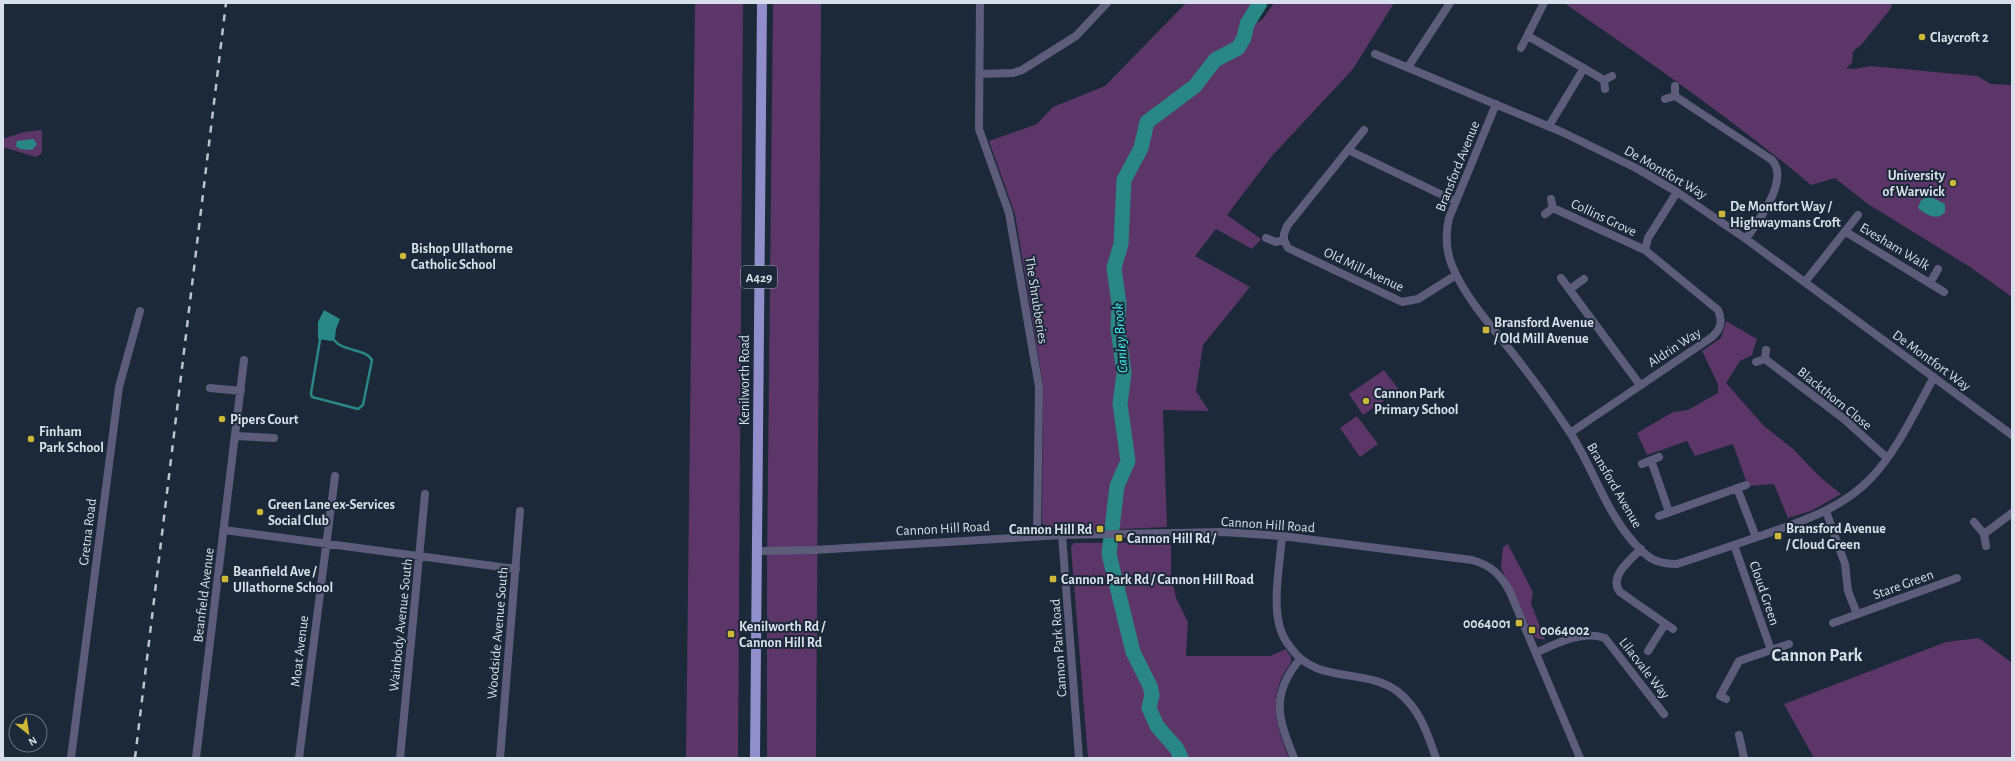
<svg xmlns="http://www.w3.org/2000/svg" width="2015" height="761" font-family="'Alegreya Sans',sans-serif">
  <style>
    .green { fill: #5c3669 }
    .water { fill: #298785 }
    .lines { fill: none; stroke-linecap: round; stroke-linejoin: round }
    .stream { stroke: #298785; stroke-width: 2.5 }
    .river { stroke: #298785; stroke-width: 15 }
    .minor { stroke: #5d5c7a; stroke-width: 8 }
    .primary { stroke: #918ecc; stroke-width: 10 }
    .rail { stroke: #bbc3cf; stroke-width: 2.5; stroke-dasharray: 7 7; stroke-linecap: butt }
    .poi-dot { fill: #ceb837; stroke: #1c2939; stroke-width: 1.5 }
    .labels { text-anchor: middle; stroke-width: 4; stroke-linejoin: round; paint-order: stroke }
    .shield { fill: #1c2939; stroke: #9fa8b5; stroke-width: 1 }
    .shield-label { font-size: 13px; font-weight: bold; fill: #d7dfea }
    .poi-label { font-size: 14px; font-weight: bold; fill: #d7dfea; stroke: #1c2939; text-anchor: start }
    .street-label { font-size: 14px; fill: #d7dfea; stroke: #1c2939 }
    .water-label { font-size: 15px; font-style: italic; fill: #3ceeea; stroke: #1c2939 }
    .district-label { font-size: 18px; font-weight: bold; fill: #d7dfea; stroke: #1c2939 }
  </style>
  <rect width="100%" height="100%" fill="#1c2939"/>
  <path class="green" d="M695 3H743L738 758H686Z
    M773 3H821L816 758H767V566Z
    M1186 3H1257L1246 17 1244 29 1262 20 1274 3H1394L1353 69 1271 157 1227 215 1261 239 1252 249 1216 229 1195 256 1250 287 1203 345 1196 391 1209 411 1163 410 1167 527 1052 532 1042 523 1043 385 1015 214 989 141 1037 124 1053 107 1105 86Z
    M1564 3H1891L1892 6 1889 11 1861 45 1853 51 1852 63 1846 68 1855 69 1871 66 1977 76 1991 84 2012 85V297L1970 267 1868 204 1835 178 1811 185C1732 119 1648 61 1564 3Z
    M42 130V153L36 157 3 147V139L24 132Z
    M1726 321 1757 339 1752 355 1740 361 1726 383 1764 426 1793 449 1819 476 1841 494 1811 511 1788 518 1774 484 1748 486 1733 444 1695 456 1687 441 1647 455 1637 433 1673 412 1688 410 1718 393V384L1702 351 1721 338Z
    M1384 370 1399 390 1363 415 1349 394Z
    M1357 416 1378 444 1360 457 1340 428Z
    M1171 542V575L1176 598 1188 622 1186 656H1270L1286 649 1291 657V662C1289 667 1285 670 1283 675 1269 703 1278 731 1289 758H1088L1071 547 1074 543Z
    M1508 544 1533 592 1531 603 1545 640 1535 638 1501 568 1503 547Z
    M1979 638 2012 663V758H1814L1784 704 1946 642Z"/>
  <path class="water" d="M33 139 37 144 32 150 20 149 16 146 17 141Z
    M1929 196 1945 204V212C1937 222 1925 214 1918 208L1921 200Z
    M324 310 340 319 336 329 335 338 332 341 318 339V322Z"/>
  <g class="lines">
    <path class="stream" d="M320 340 311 393 312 397 358 409 363 405 372 360C365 348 343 352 334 340"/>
    <path class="river" d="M1181 758 1177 749 1157 726 1149 708 1152 695 1150 686 1133 652 1109 554 1117 486 1128 461 1120 404 1124 373 1118 329 1119 303 1114 268 1121 244 1124 180 1141 148 1147 122 1195 86 1215 60 1238 48 1244 38 1247 24 1260 3"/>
    <path class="minor" d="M980 3 979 129 1009 213 1039 387 1037 537
      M1528 36 1604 80
      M1521 48 1544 3
      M1375 54 1562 132 1636 168 1677 192 1746 239 2012 435
      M1408 67 1450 3
      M980 74 1013 73 1022 70 1076 36 1107 3
      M1605 89 1604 80 1612 76
      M1675 96 1772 160C1790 180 1758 221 1746 239
      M1665 99 1675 96V86
      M1496 104 1449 218C1445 235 1446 252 1453 268 1468 302 1495 330 1518 360 1536 383 1553 407 1569 431 1593 467 1605 511 1635 544 1649 559 1656 564 1677 564 1705 555 1734 545 1763 535 1802 521 1842 509 1871 478 1898 450 1915 411 1934 377
      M1549 126 1584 68
      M1348 150 1364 130
      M1553 208 1645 250
      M1545 214 1553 208 1551 199
      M1846 232 1944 292
      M1266 238 1276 242 1284 240 1288 248 1402 302 1418 299 1456 275
      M1284 240V234L1287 226 1348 150 1455 201
      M1561 278 1640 385
      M1805 282 1858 215
      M1930 283 1938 269
      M1570 289 1584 279
      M1765 359 1844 419 1887 458
      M1756 362 1765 359 1766 350
      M210 388 241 391
      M1570 433 1712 337C1721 329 1723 321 1718 310L1645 250 1648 238 1677 192
      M235 436 274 438
      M1651 460 1669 512
      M1642 464 1659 457
      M1737 488 1756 537
      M1826 511 1845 564 1848 591 1857 614
      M1659 516 1746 485
      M1974 522 1984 534 1986 546
      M224 530 516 569
      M1984 534 2012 513
      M1062 535 1079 758
      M1282 536C1280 563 1273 598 1279 624 1281 633 1285 641 1291 648 1317 685 1364 667 1397 691 1420 709 1427 732 1436 758
      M1734 545 1771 650
      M1641 549C1630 560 1608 577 1620 592L1673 629
      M757 551 814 550 1062 535 1224 532 1282 536 1472 560C1491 565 1501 575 1510 592L1580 758
      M1833 623 1957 578
      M1648 651 1665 624
      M1536 653C1557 643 1582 630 1605 638L1664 714
      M1726 699 1720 696 1739 661 1789 644
      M1739 735 1744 758
      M71 758 119 387 140 311
      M196 758 244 360
      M299 758 335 476
      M400 758 425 494
      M500 758 520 511
      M1294 758C1278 718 1270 695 1300 659"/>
    <path class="primary" d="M755 758 762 3"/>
    <path class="rail" d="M135 758 226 3"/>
  </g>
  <g class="poi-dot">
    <circle cx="1922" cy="37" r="4"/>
    <circle cx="1953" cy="183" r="4"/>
    <rect x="1718" y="210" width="8" height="8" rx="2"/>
    <circle cx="403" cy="256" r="4"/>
    <rect x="1482" y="326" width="8" height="8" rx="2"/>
    <circle cx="1366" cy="401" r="4"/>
    <circle cx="222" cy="419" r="4"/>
    <circle cx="31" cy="439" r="4"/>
    <circle cx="260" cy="512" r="4"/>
    <rect x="1096" y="525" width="8" height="8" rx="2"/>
    <rect x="1774" y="532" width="8" height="8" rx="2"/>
    <rect x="1115" y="534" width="8" height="8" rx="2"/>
    <rect x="221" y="575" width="8" height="8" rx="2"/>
    <rect x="1049" y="575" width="8" height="8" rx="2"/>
    <rect x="1515" y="619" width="8" height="8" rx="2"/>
    <rect x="1528" y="626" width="8" height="8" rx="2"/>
    <rect x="727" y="630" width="8" height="8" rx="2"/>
  </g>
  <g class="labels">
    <rect class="shield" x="741" y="266" width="36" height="22" rx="3"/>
    <g class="shield-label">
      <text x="759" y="282">A429</text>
    </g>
    <g class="poi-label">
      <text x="1930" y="42">Claycroft 2</text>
      <text x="1945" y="180" text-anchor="end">University<tspan x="1945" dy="16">of Warwick</tspan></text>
      <text x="1730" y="211">De Montfort Way /<tspan x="1730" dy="16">Highwaymans Croft</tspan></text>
      <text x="411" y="253">Bishop Ullathorne<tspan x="411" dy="16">Catholic School</tspan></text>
      <text x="1494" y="327">Bransford Avenue<tspan x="1494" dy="16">/ Old Mill Avenue</tspan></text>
      <text x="1374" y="398">Cannon Park<tspan x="1374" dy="16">Primary School</tspan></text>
      <text x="230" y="424">Pipers Court</text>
      <text x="39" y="436">Finham<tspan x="39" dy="16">Park School</tspan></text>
      <text x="268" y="509">Green Lane ex-Services<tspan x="268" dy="16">Social Club</tspan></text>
      <text x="1786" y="533">Bransford Avenue<tspan x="1786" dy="16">/ Cloud Green</tspan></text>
      <text x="1092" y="534" text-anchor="end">Cannon Hill Rd</text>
      <text x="1127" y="543">Cannon Hill Rd /</text>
      <text x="233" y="576">Beanfield Ave /<tspan x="233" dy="16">Ullathorne School</tspan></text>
      <text x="1061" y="584">Cannon Park Rd / Cannon Hill Road</text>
      <text x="1511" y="628" text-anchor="end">0064001</text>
      <text x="739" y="631">Kenilworth Rd /<tspan x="739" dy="16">Cannon Hill Rd</tspan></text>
      <text x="1540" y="635">0064002</text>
    </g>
    <g class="street-label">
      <text transform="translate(1457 166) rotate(-68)" y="5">Bransford Avenue</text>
      <text transform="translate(1666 172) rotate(30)" y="5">De Montfort Way</text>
      <text transform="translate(1604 217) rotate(25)" y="5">Collins Grove</text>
      <text transform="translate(1895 246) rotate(31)" y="5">Evesham Walk</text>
      <text transform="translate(1364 269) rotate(25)" y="5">Old Mill Avenue</text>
      <text transform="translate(1037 300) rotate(81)" y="5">The Shrubberies</text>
      <text transform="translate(1674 347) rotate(-33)" y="5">Aldrin Way</text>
      <text transform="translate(1932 360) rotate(36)" y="5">De Montfort Way</text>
      <text transform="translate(744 380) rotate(-90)" y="5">Kenilworth Road</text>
      <text transform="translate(1835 398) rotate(39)" y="5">Blackthorn Close</text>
      <text transform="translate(1615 485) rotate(60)" y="5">Bransford Avenue</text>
      <text transform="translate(1268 524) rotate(4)" y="5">Cannon Hill Road</text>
      <text transform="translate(943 528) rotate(-3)" y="5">Cannon Hill Road</text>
      <text transform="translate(87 532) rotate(-83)" y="5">Gretna Road</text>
      <text transform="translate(1903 584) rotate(-20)" y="5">Stare Green</text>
      <text transform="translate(1765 593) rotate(71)" y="5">Cloud Green</text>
      <text transform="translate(203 595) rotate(-83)" y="5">Beanfield Avenue</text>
      <text transform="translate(400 625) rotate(-84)" y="5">Wainbody Avenue South</text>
      <text transform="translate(497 633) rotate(-85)" y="5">Woodside Avenue South</text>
      <text transform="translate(1058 648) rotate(-94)" y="5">Cannon Park Road</text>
      <text transform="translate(299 651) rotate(-83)" y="5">Moat Avenue</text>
      <text transform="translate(1645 668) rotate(52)" y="5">Lilacvale Way</text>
    </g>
    <g class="water-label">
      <text transform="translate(1120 338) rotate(-94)" y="5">Canley Brook</text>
    </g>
    <g class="district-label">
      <text x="1817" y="661">Cannon Park</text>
    </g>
  </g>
  <rect width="2015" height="761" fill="none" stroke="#d7dfea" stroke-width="8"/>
  <g transform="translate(28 733) rotate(150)"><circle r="19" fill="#1c2939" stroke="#677280"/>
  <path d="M0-3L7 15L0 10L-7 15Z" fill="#ceb837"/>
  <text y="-6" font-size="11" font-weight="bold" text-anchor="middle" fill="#d7dfea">N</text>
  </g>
</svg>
